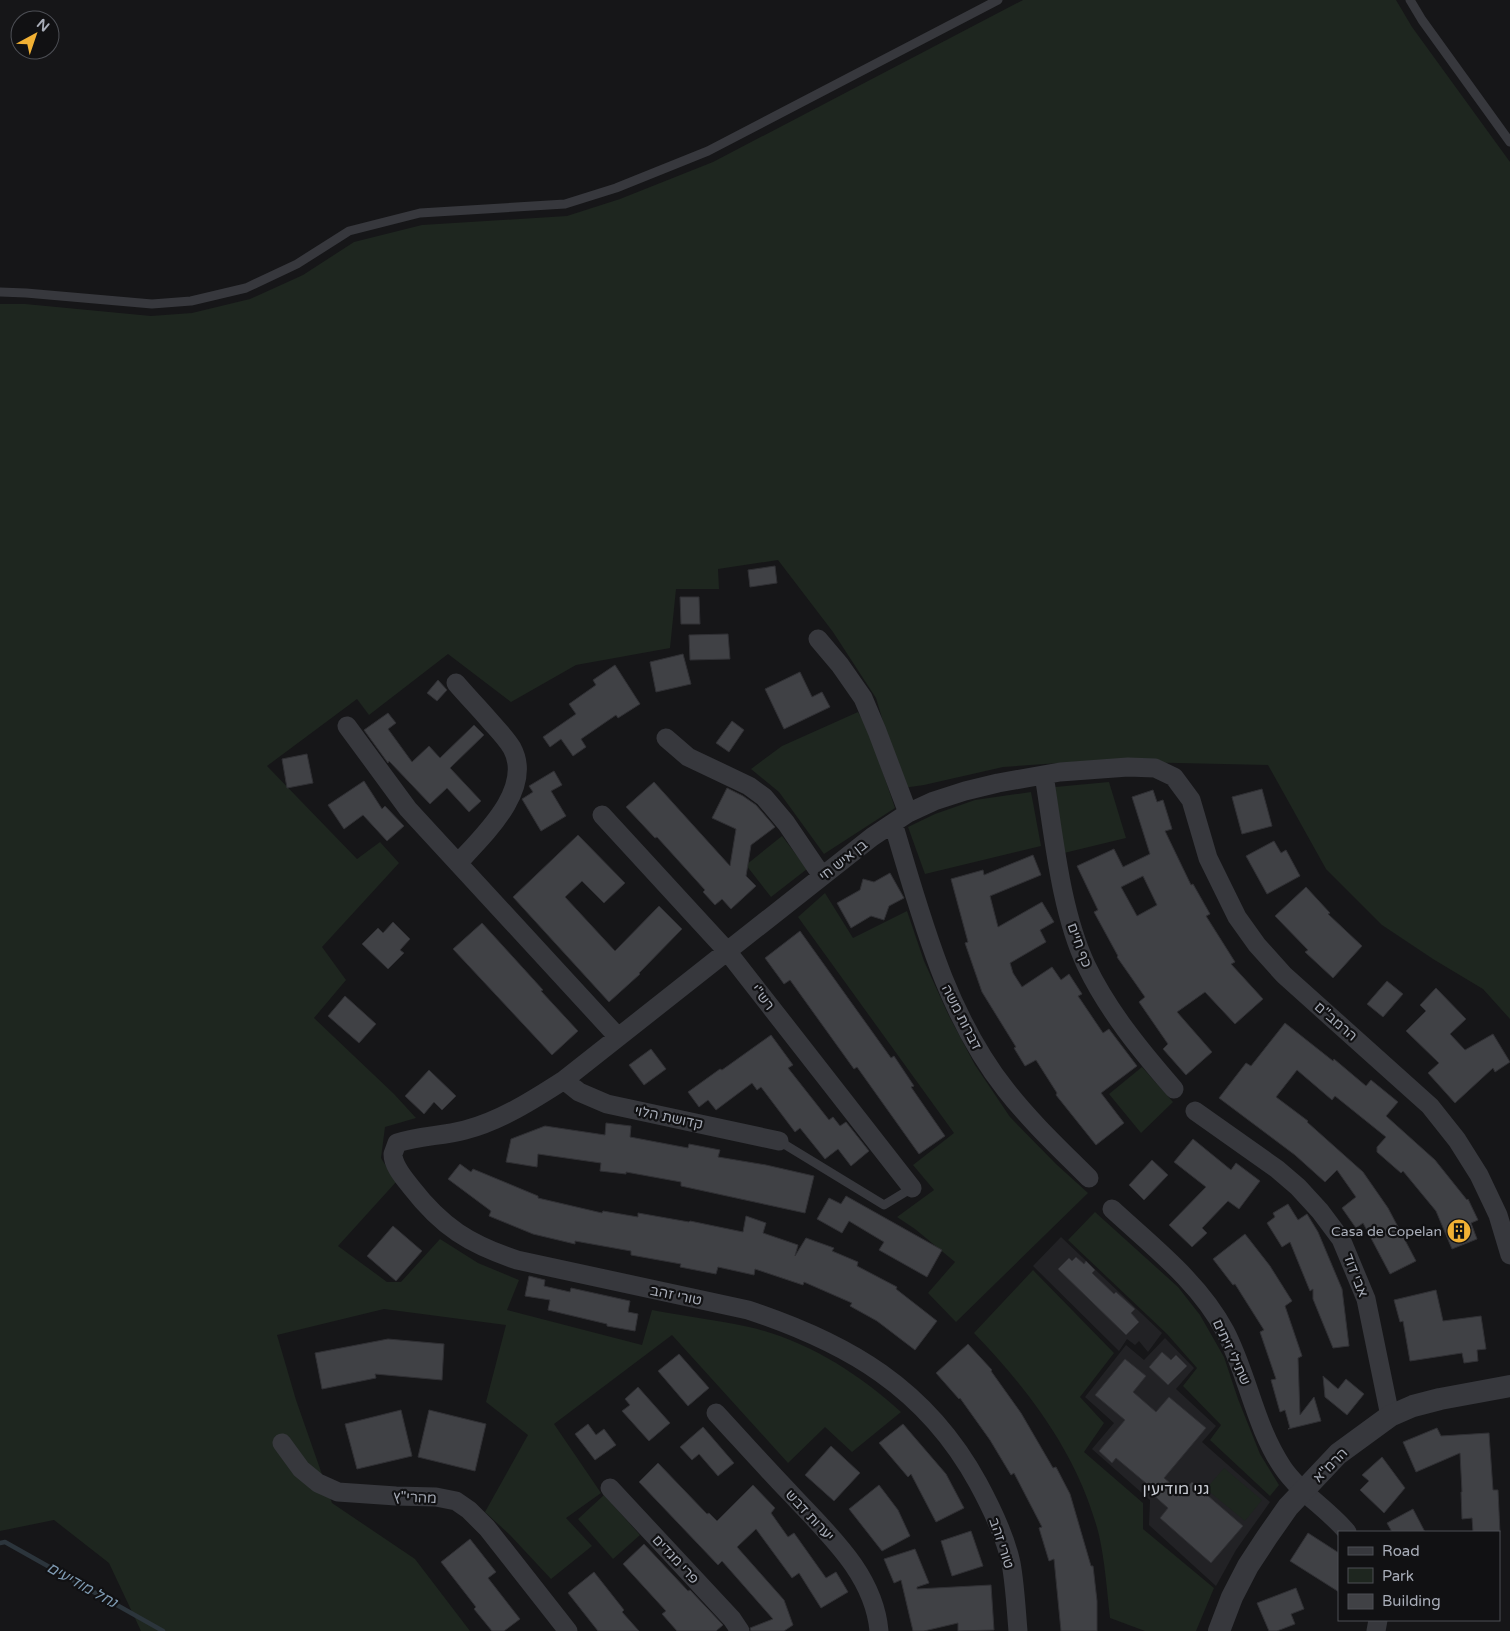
<svg xmlns="http://www.w3.org/2000/svg" width="1510" height="1631" font-family="'Varela Round','Noto Sans Hebrew',sans-serif">
  <style>
    .built { fill: #222225 }
    .green { fill: #1e261f }
    .lines { fill: none; stroke-linecap: round; stroke-linejoin: round }
    .stream { stroke: #2c353c; stroke-width: 4.5 }
    .building { fill: #404145; stroke: #303034; fill-rule: evenodd }
    .service { stroke: #37383d; stroke-width: 9 }
    .minor { stroke: #37383d; stroke-width: 19 }
    .tertiary { stroke: #37383d; stroke-width: 22 }
    .labels { text-anchor: middle; stroke-width: 4.5; stroke-linejoin: round; paint-order: stroke }
    .street-label { font-size: 14px; fill: #a8adb8; stroke: #111113 }
    .poi-label { font-size: 14px; fill: #a8adb8; stroke: #111113; text-anchor: end }
    .water-label { font-size: 15px; font-style: italic; fill: #7f9bb3; stroke: #111113 }
    .quarter-label { font-size: 16px; fill: #c9ccd4; stroke: #111113 }
  </style>
  <rect width="100%" height="100%" fill="#161618"/>
  <path class="built" d="M1061 1237 1162 1333 1148 1352 1139 1341 1135 1345 1127 1339 1119 1351 1033 1266Z
    M1165 1338 1194 1368 1176 1389 1216 1426 1202 1442 1270 1502 1236 1550 1216 1586 1149 1525 1150 1500 1092 1449 1114 1423 1085 1397 1126 1345 1144 1360Z"/>
  <path class="green" d="M1023 0H1396L1412 27 1510 162V1019L1483 989 1433 959 1382 925 1326 869 1268 765 1087 761 1003 767 924 785 903 788 876 698 833 632 778 560 718 569 719 589H676L670 648 576 665 511 702 448 654 369 715 357 699 267 766 357 859 380 842 399 863 322 947 346 980 314 1018 394 1094 416 1118 385 1127 381 1158 396 1182 338 1246 387 1282H401L440 1239 478 1263 519 1280 507 1310 642 1345 652 1310C684 1316 717 1320 749 1327 806 1340 858 1373 901 1412L852 1452 825 1427 788 1463 672 1335 554 1424 601 1493 566 1518 592 1546 551 1579 510 1535 485 1512 528 1435 486 1402 506 1325 384 1309 277 1335 296 1400 332 1503 415 1559 470 1631H141L109 1563 54 1520 0 1531V304H25L151 316 192 313 250 299 303 275 354 242 422 225 567 216 620 199 713 162Z
    M858 712 868 729 895 808 824 854 779 792 751 769 782 746Z
    M1109 782 1126 838 1064 853 1055 787Z
    M1031 792 1041 846 925 874 908 827 935 814 975 800Z
    M782 836 807 869 771 897 746 865Z
    M825 893 853 938 907 911 924 961 948 1014 975 1065 1010 1117 1056 1164 1088 1193 956 1322 928 1293 955 1262 915 1229 897 1217 934 1190 913 1165 954 1133 798 917Z
    M1142 1067 1173 1102 1141 1133 1109 1094Z
    M1095 1212 1178 1287 1200 1315 1224 1357 1238 1399 1260 1454 1279 1485 1270 1496 1210 1440 1221 1425 1183 1386 1197 1368 1167 1334 1068 1240Z
    M1033 1270 1114 1353 1080 1397 1104 1423 1084 1452 1143 1503V1529L1214 1588 1196 1631H1145L1110 1618C1107 1591 1105 1562 1099 1535 1079 1456 1030 1391 974 1333Z
    M1224 1468 1262 1500 1245 1521 1206 1489Z
    M604 1495 640 1535 613 1559 578 1519Z"/>
  <g class="lines">
    <path class="stream" d="M0 1543 5 1542 163 1631"/>
  </g>
  <path class="building" d="M775 566 777 583 750 587 748 570Z
    M680 597H699L700 624H681Z
    M728 634 730 659 690 660 689 635Z
    M683 654 691 684 656 692 650 662Z
    M615 665 640 704 618 718 616 715 581 739 586 747 573 756 561 739 550 747 543 737 576 714 569 704 596 685 593 680Z
    M800 672 812 697 822 692 830 707 784 729 765 689Z
    M438 680 447 690 437 701 427 693Z
    M388 713 396 723 388 729 412 762 429 746 440 758 474 725 484 735 450 768 481 801 469 812 447 788 430 804 389 761 388 763 364 730Z
    M732 721 744 730 729 752 716 743Z
    M307 754 313 783 287 788 282 759Z
    M554 771 562 785 551 791 566 816 541 831 522 799 533 792 529 786Z
    M364 781 382 809 385 806 404 826 387 841 363 815 344 829 328 805Z
    M654 782 730 866 736 829 712 818 727 788 743 796 756 805 775 827 751 845 746 876 756 886 731 909 722 899 715 905 703 892 705 890 657 837 655 838 626 807Z
    M1262 789 1272 826 1242 834 1232 797Z
    M1153 790 1157 802 1163 800 1172 829 1165 831 1191 885 1193 884 1210 914 1206 916 1235 962 1231 964 1263 999 1235 1024 1205 992 1177 1012 1212 1052 1186 1075 1163 1049 1168 1044 1139 1002 1145 997 1117 957 1118 956 1094 912 1098 910 1077 866 1114 849 1123 867 1150 854 1132 797ZM1143 876 1157 905 1137 916 1121 887Z
    M578 835 625 883 604 903 582 881 565 897 615 951 659 906 682 929 639 973 640 974 609 1002 513 897Z
    M1274 841 1281 853 1286 850 1300 876 1267 894 1246 856Z
    M1033 855 1041 875 990 896 998 927 1042 902 1054 922 1040 930 1046 942 1010 963 1013 973 1022 987 1052 967 1061 980 1069 974 1082 994 1078 996 1103 1033 1109 1029 1137 1066 1101 1093 1124 1123 1096 1145 1056 1095 1057 1093 1036 1060 1025 1066 1014 1048 1016 1047 982 992 965 943 968 942 951 879 983 870 984 875Z
    M890 873 904 898 889 906 884 920 871 916 851 928 837 903 860 890 863 879 874 882Z
    M1306 887 1330 913 1328 914 1362 946 1333 978 1305 952 1308 950 1275 916Z
    M393 922 410 939 400 950 404 953 388 969 362 944 378 928 383 933Z
    M482 923 543 990 541 991 578 1031 552 1055 453 949Z
    M800 931 891 1058 894 1056 914 1086 911 1087 945 1136 919 1154 857 1067 854 1069 790 980 784 984 765 958Z
    M1387 981 1403 994 1383 1017 1367 1004Z
    M1436 988 1466 1019 1450 1034 1465 1050 1493 1034 1510 1062 1495 1072 1493 1068 1455 1103 1428 1073 1439 1063 1406 1031 1426 1011 1420 1005Z
    M345 996 376 1024 359 1043 328 1016Z
    M1285 1023 1333 1061 1334 1059 1366 1086 1371 1080 1398 1102 1386 1116 1435 1160 1467 1200 1468 1199 1478 1220 1471 1223 1477 1239 1452 1249 1436 1211 1403 1171 1401 1173 1377 1152V1147L1386 1137 1335 1096 1332 1100 1297 1070 1276 1097 1308 1121 1307 1122 1363 1172 1388 1208 1416 1261 1390 1274 1363 1223 1356 1228 1342 1208 1356 1197 1337 1170 1325 1182 1295 1155 1219 1098 1246 1063 1251 1066Z
    M771 1035 793 1065 788 1068 829 1120 833 1117 840 1126 846 1122 869 1151 851 1166 838 1149 825 1159 800 1128 795 1132 761 1087 757 1090 752 1083 716 1110 708 1100 699 1107 688 1092 720 1069 722 1070Z
    M651 1049 666 1069 644 1085 629 1065Z
    M429 1070 456 1096 442 1110 434 1102 424 1114 405 1096Z
    M606 1123 631 1126 630 1137 688 1148 689 1144 720 1150 718 1157 766 1165 814 1176 805 1213 681 1186V1182L626 1172V1174L600 1171 601 1163 538 1154 537 1167 506 1162 511 1139 545 1126 605 1135Z
    M1193 1139 1231 1170 1236 1163 1260 1181 1239 1209 1228 1201 1202 1228 1207 1233 1192 1247 1169 1225 1206 1187 1174 1162Z
    M1152 1160 1168 1175 1144 1200 1129 1185Z
    M460 1164 471 1172 473 1169 538 1196V1198L602 1213 603 1211 638 1217V1213L689 1222 690 1221 743 1232 746 1216 766 1223 763 1233 798 1245 795 1256 806 1238 834 1248 832 1251 858 1262 857 1266 897 1287 896 1289 937 1321 915 1350 877 1321 850 1306 852 1303 804 1282 803 1285 755 1269 754 1275 718 1267 716 1274 680 1267 681 1264 631 1255V1251L575 1241V1244L533 1234 489 1216 491 1211 448 1179Z
    M846 1196 942 1250 927 1277 879 1250 884 1242 849 1221 842 1233 817 1219 829 1198 841 1204Z
    M1288 1204 1298 1220 1307 1214 1318 1232 1342 1289 1349 1346 1333 1348 1313 1299V1289L1310 1291 1290 1242 1282 1247 1267 1223 1275 1217 1273 1213Z
    M393 1226 422 1251 396 1281 367 1256Z
    M1245 1234 1270 1266 1292 1301 1285 1306 1302 1356 1298 1358 1300 1415 1314 1397 1321 1421 1288 1429 1290 1428 1285 1410 1280 1412 1271 1380 1276 1379 1260 1332 1264 1330 1235 1284 1233 1285 1213 1259Z
    M1076 1257 1084 1264 1086 1261 1095 1270 1092 1273 1114 1294 1116 1292 1135 1309 1131 1313 1139 1322 1126 1335 1058 1269 1069 1258 1072 1261Z
    M529 1276 545 1280 544 1286 570 1292 571 1288 630 1301 628 1312 638 1314 635 1331 607 1326V1324L548 1310 550 1300 525 1296Z
    M1436 1290 1443 1321 1481 1316 1486 1349 1477 1350 1478 1361 1464 1363 1462 1353 1410 1361 1403 1321 1400 1322 1394 1300Z
    M388 1339 444 1344 442 1380 375 1374 376 1378 322 1389 315 1353Z
    M968 1344 992 1370 991 1371 1021 1413 1053 1468 1056 1467 1070 1494 1091 1566H1093L1097 1601V1631H1061L1054 1559 1049 1561 1039 1528 1042 1527 1014 1473 1011 1475 990 1440 960 1398 959 1399 936 1373Z
    M1162 1352 1171 1360 1176 1355 1187 1366 1168 1385 1149 1367Z
    M679 1354 709 1388 688 1406 658 1371Z
    M1125 1359 1146 1376 1133 1392 1156 1412 1169 1397 1206 1428 1164 1478 1182 1493 1192 1482 1243 1526 1211 1563 1160 1518 1168 1508 1150 1492 1153 1489 1116 1458 1112 1463 1099 1451 1125 1420 1095 1395Z
    M1323 1376 1338 1389 1346 1379 1364 1394 1347 1415 1325 1397Z
    M638 1387 670 1423 649 1441 622 1411 630 1405 625 1399Z
    M401 1410 412 1456 357 1469 345 1424Z
    M429 1410 486 1424 475 1471 418 1457Z
    M588 1424 596 1435 604 1429 616 1445 595 1460 575 1434Z
    M903 1424 946 1474 964 1508 936 1522 911 1474 908 1477 879 1443Z
    M703 1427 734 1463 718 1476 699 1454 692 1460 680 1447Z
    M1437 1428 1441 1436 1489 1433 1493 1490H1498L1500 1532H1473L1472 1518 1462 1519 1461 1492H1462L1460 1453 1416 1472 1403 1442Z
    M831 1446 860 1473 834 1501 805 1475Z
    M1382 1457 1405 1488 1384 1513 1360 1490 1369 1481 1362 1475Z
    M658 1463 707 1514 709 1513 717 1521 753 1485 775 1508 771 1513 788 1537 794 1533 826 1578 836 1572 848 1592 821 1608 799 1573 792 1578 756 1529 737 1547 784 1600 793 1625 784 1631H751L750 1628 773 1619 722 1561 718 1565 639 1482Z
    M879 1485 898 1510 910 1536 882 1551 849 1509Z
    M1413 1509 1425 1532H1392L1387 1523Z
    M971 1531 983 1566 952 1576 941 1541Z
    M1308 1533 1339 1553V1592L1290 1561Z
    M470 1539 496 1572 488 1578 520 1619 504 1631H492L474 1609 476 1607 441 1562Z
    M644 1544 688 1591 690 1590 723 1625 716 1631H677L662 1614 666 1611 623 1564Z
    M915 1549 929 1583 917 1587V1589L991 1585 994 1630 958 1631V1623L924 1631H913L901 1580 894 1583 884 1559Z
    M594 1572 624 1610 622 1612 639 1631H598L568 1593Z
    M1296 1588 1304 1609 1291 1614 1295 1624 1277 1631H1269L1257 1603Z"/>
  <g class="lines">
    <path class="service" d="M1410 0 1422 20 1510 142
      M0 292 26 293 152 304 191 301 246 288 297 264 349 231 420 213 565 204 616 188 708 151 998 0
      M779 1141 884 1205 912 1188"/>
    <path class="minor" d="M818 639 840 665 863 698 877 731 908 813
      M456 683C467 696 479 708 490 721 497 729 506 738 512 748 534 789 483 836 458 863
      M347 726 408 809 618 1037
      M666 738 688 757 749 786 764 797 786 823 822 876
      M1044 775C1054 836 1060 909 1086 965 1108 1011 1141 1051 1174 1089
      M602 815 727 951 912 1188
      M893 823C921 915 945 1013 1006 1090 1031 1122 1060 1149 1089 1178
      M564 1080 579 1092 607 1104 779 1141
      M1195 1111 1277 1169 1298 1187 1320 1211 1341 1239 1366 1299 1390 1416
      M1112 1209C1152 1246 1199 1282 1225 1331 1248 1375 1255 1427 1283 1468 1300 1493 1328 1509 1347 1532
      M716 1413C741 1440 766 1468 792 1495 828 1534 874 1574 879 1631
      M282 1443 301 1469 318 1483 338 1492 396 1496 436 1497 456 1501 469 1510 487 1528 568 1631
      M610 1488 732 1619 740 1631
      M1018 1631C1016 1608 1015 1585 1011 1563 1005 1535 991 1507 978 1483 926 1388 848 1343 748 1310L517 1260C469 1244 442 1227 411 1187 404 1178 393 1166 393 1154 394 1151 396 1146 397 1143 418 1136 442 1136 465 1130 500 1121 533 1100 564 1080L872 837 908 813 934 801 965 791 998 783 1060 772 1128 767 1155 768 1174 777 1191 800 1208 858 1237 917 1257 945 1284 975 1430 1106 1457 1140 1479 1175 1498 1215 1510 1255
      M1376 1631 1378 1620"/>
    <path class="tertiary" d="M1219 1631 1232 1597 1248 1566 1267 1537 1288 1507 1338 1454 1390 1416 1413 1406 1440 1399 1510 1386"/>
  </g>
  <defs>
    <symbol id="building-disc" viewBox="-11 -11 22 22"><circle r="9.5" fill="#f2b134" stroke="#111113"/><path d="M-4-6H4V6H1V3H-1V6H-4ZM-2.5-4.3h1.7v1.8h-1.7ZM.8-4.3h1.7v1.8H.8ZM-2.5-1h1.7V.8h-1.7ZM.8-1h1.7V.8H.8Z" fill="#111"/></symbol>
  </defs>
  <g fill-rule="evenodd">
    <use href="#building-disc" x="1445" y="1217" width="28" height="28"/>
  </g>
  <g class="labels">
    <g class="street-label">
      <text transform="translate(843 860) rotate(-38)" y="5">בן איש חי</text>
      <text transform="translate(1080 945) rotate(70)" y="5">כף חיים</text>
      <text transform="translate(763 997) rotate(52)" y="5">רש"י</text>
      <text transform="translate(962 1017) rotate(63)" y="5">דברות משה</text>
      <text transform="translate(1336 1021) rotate(41)" y="5">הרמב"ם</text>
      <text transform="translate(669 1117) rotate(12)" y="5">קדושת הלוי</text>
      <text transform="translate(1356 1275) rotate(69)" y="5">אבי דוד</text>
      <text transform="translate(676 1295) rotate(12)" y="5">טורי זהב</text>
      <text transform="translate(1232 1352) rotate(65)" y="5">שתילי זיתים</text>
      <text transform="translate(1330 1465) rotate(-45)" y="5">הרמ"א</text>
      <text transform="translate(415 1497) rotate(3)" y="5">מהרי"ץ</text>
      <text transform="translate(810 1515) rotate(47)" y="5">יערות דבש</text>
      <text transform="translate(1002 1543) rotate(72)" y="5">טורי זהב</text>
      <text transform="translate(676 1559) rotate(47)" y="5">פרי מגדים</text>
    </g>
    <g class="poi-label">
      <text x="1442" y="1236">Casa de Copelan</text>
    </g>
    <g class="water-label">
      <text transform="translate(82 1585) rotate(29)" y="5">נחל מודיעים</text>
    </g>
    <g class="quarter-label">
      <text x="1176" y="1494">גני מודיעין</text>
    </g>
  </g>
  <rect x="1338" y="1531" width="162" height="90" fill="#111113" stroke="#4d4f55"/>
  <rect x="1348" y="1547" width="25" height="8" fill="#37383d" stroke="#4d4f55"/>
  <text x="1382" y="1556" font-size="15" fill="#a8adb8">Road</text>
  <rect x="1348" y="1568" width="25" height="15" fill="#1e261f" stroke="#4d4f55"/>
  <text x="1382" y="1581" font-size="15" fill="#a8adb8">Park</text>
  <rect x="1348" y="1594" width="25" height="15" fill="#404145" stroke="#4d4f55"/>
  <text x="1382" y="1606" font-size="15" fill="#a8adb8">Building</text>
  <g transform="translate(35 35) rotate(40)"><circle r="24" fill="#111113" stroke="#4d4f55"/>
  <path d="M0-4L9 19L0 12L-9 19Z" fill="#f2b134"/>
  <text y="-8" font-size="14" font-weight="bold" text-anchor="middle" fill="#a8adb8">N</text>
  </g>
</svg>
